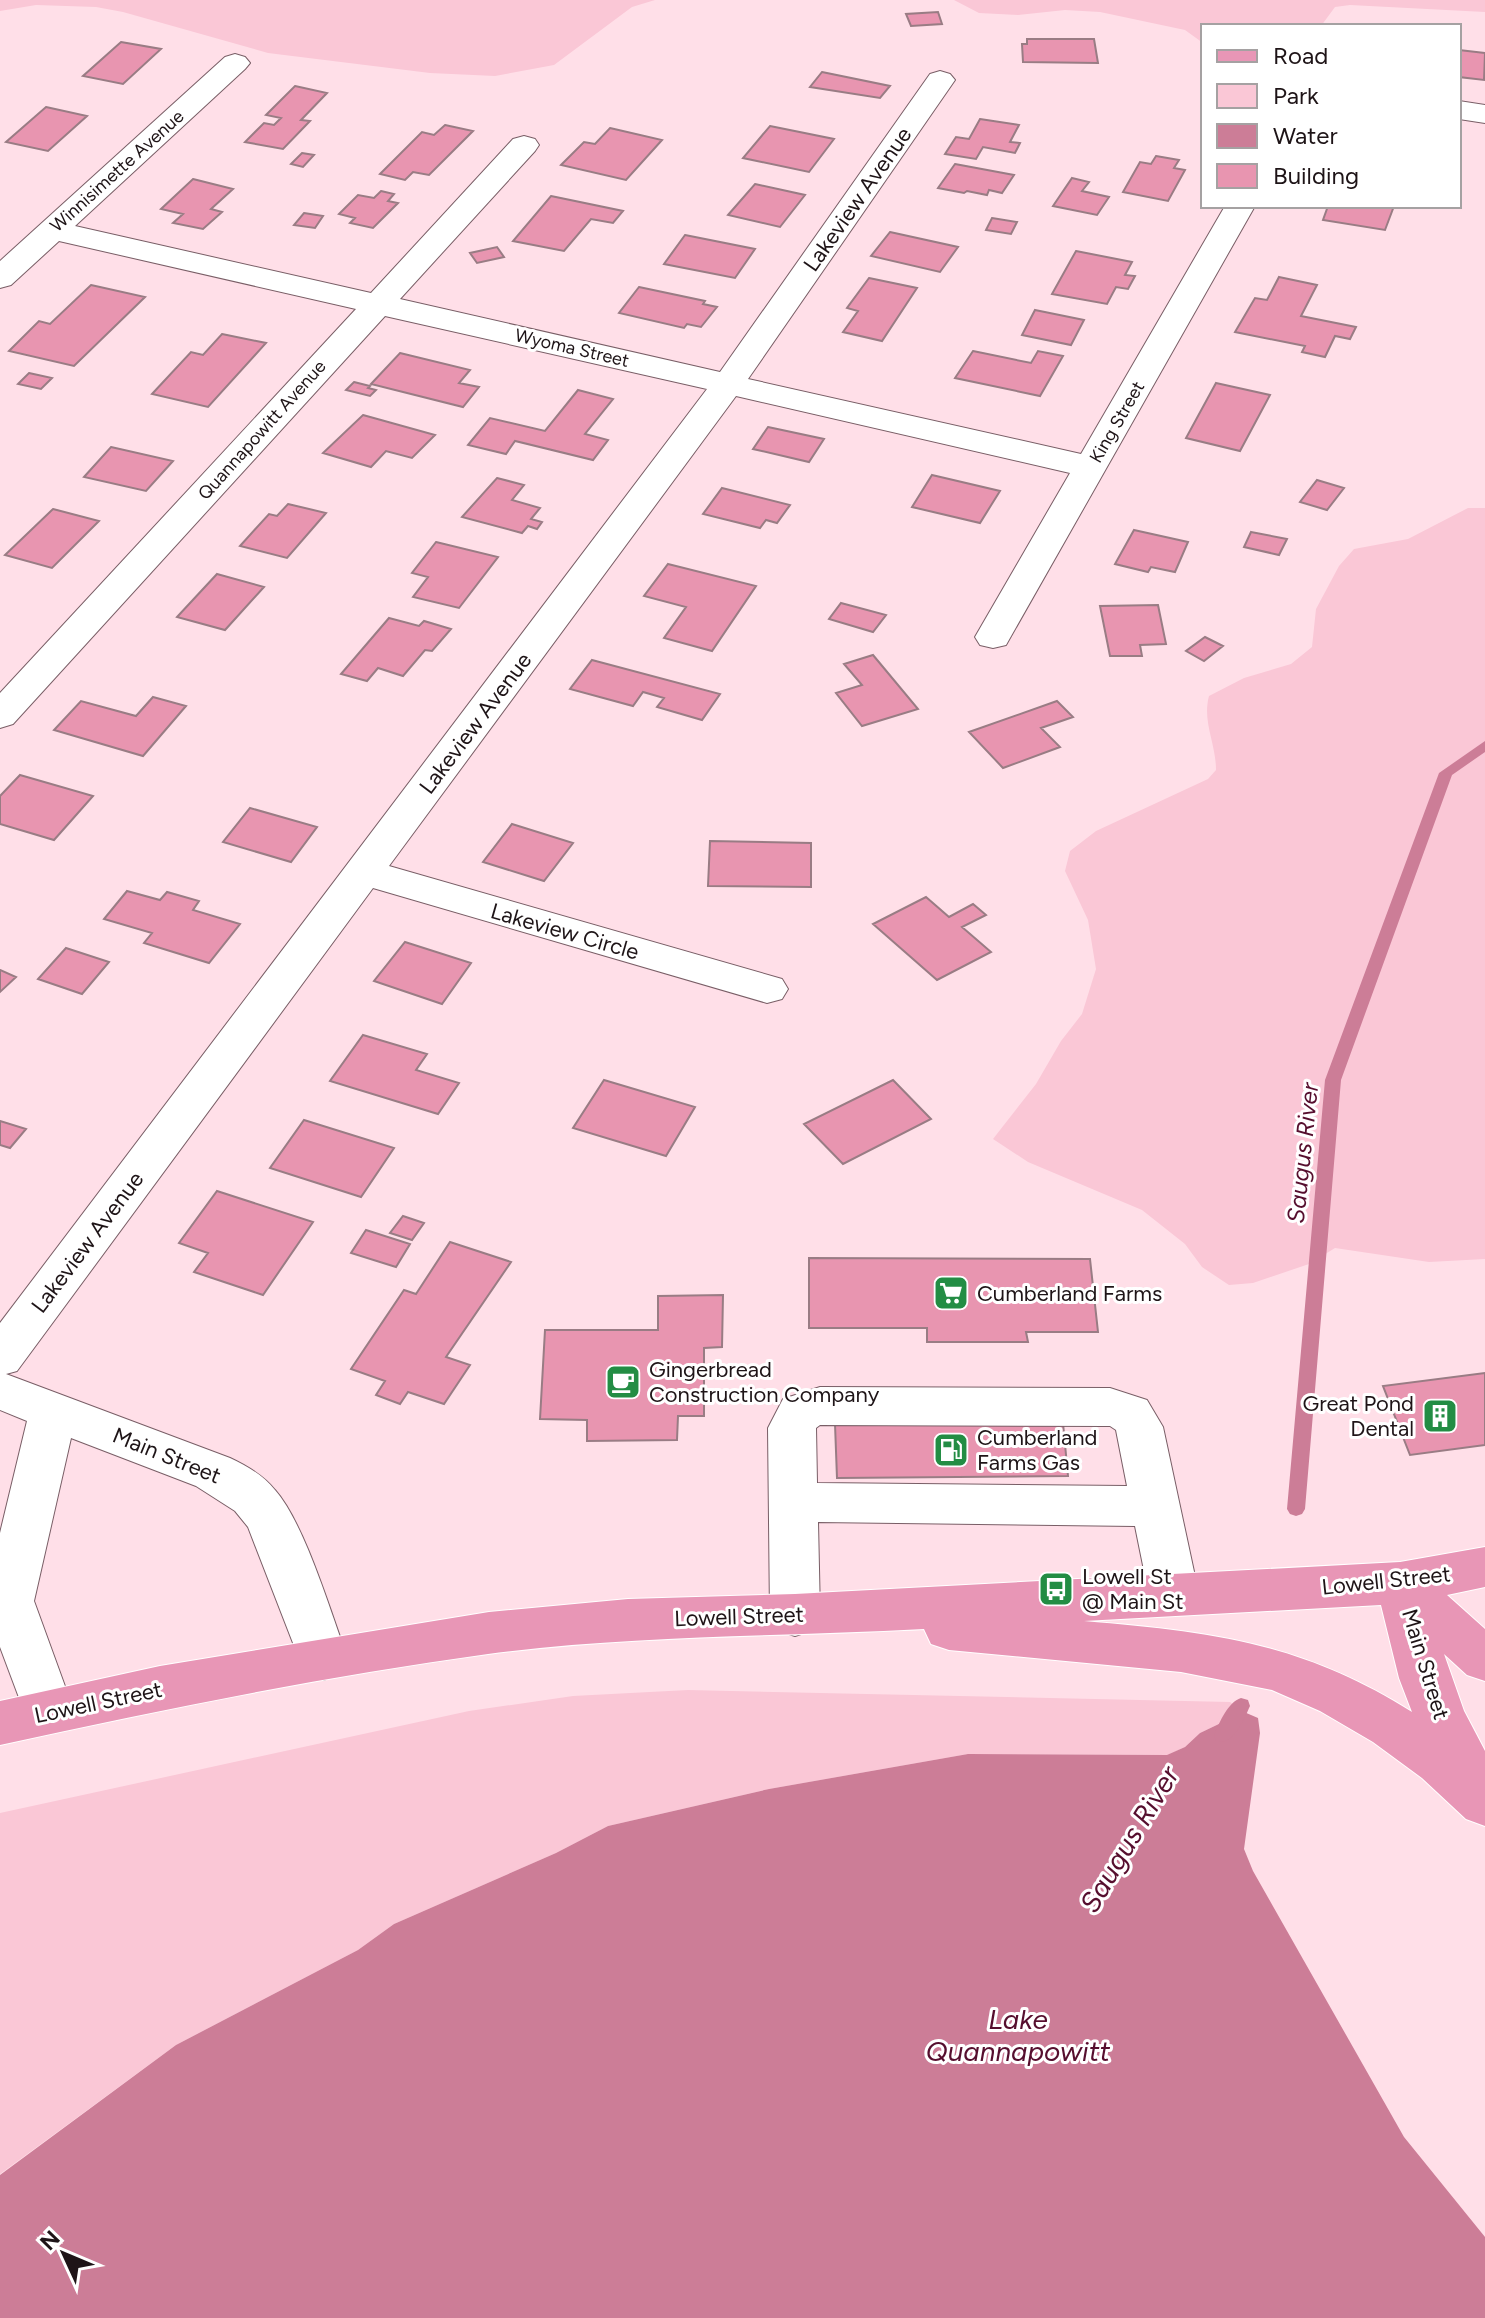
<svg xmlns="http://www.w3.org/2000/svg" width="1485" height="2318" font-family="Figtree,sans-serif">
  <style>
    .green { fill: #fac7d6 }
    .water { fill: #cc7d97 }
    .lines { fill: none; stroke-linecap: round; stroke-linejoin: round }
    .stream { fill: #cc7d97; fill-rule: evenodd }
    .building { fill: #e895b0; stroke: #997c84; stroke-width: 2 }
    .minor-casing { stroke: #795e66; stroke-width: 2 }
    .major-casing { stroke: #fff; stroke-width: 2 }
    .minor { fill: #fff; fill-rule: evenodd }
    .major { fill: #e896b6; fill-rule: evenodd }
    .labels { text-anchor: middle; stroke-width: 6; stroke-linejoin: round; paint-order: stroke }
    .far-street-label { font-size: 18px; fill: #1e1417; stroke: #fff }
    .street-label { font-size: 22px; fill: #1e1417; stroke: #fff }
    .poi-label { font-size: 22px; fill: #1e1417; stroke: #fff; text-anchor: start }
    .water-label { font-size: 24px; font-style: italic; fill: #560e2e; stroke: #fff }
    .near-water-label { font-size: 28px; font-style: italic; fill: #560e2e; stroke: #fff }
  </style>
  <rect width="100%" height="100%" fill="#ffdfe8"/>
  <path class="green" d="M0 0H655L632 7 554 65 495 76 430 73 268 53 123 12 96 7 36 5 0 11Z
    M954 0H1485V12L1350 5 1335 7 1321 26H1203V43L1185 30 1100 12 1065 10 1018 15 979 13Z
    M1468 508H1485V1259L1429 1262 1335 1248 1309 1264 1253 1283 1229 1285 1202 1267 1185 1244 1142 1210 1028 1162 993 1139 1036 1084 1061 1041 1082 1014 1096 969 1088 920 1065 871 1070 851 1096 831 1208 779 1216 770C1216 743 1202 722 1209 696L1244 678 1291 664 1312 647 1316 609 1339 566 1354 549 1408 539Z
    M688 1690 1230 1702 1244 1712 1200 1733 1185 1747 1168 1755 968 1754 769 1789 608 1826 556 1853 394 1924 358 1950 176 2045 0 2174V1813L469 1711 573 1696Z"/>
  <path class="water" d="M1244 1712 1258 1718 1260 1733 1244 1849 1253 1871 1404 2137 1485 2237V2318H0V2175L176 2045 358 1950 394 1924 556 1853 608 1826 769 1789 968 1754 1167 1755 1185 1747 1200 1733Z"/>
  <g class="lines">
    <path class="stream" d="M1485 741V752L1452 775 1341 1080 1305 1509 1302 1514 1296 1516 1290 1514 1287 1509 1325 1080 1439 773Z
      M1241 1698 1248 1700 1250 1706C1244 1719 1233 1747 1216 1741L1214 1735C1219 1723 1228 1702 1241 1698Z"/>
  </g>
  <path class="building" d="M938 12 942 24 911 26 906 14Z
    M1027 39H1094L1098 63 1023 62 1022 44H1027Z
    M121 42 161 49 123 84 83 76Z
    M1459 50 1485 53 1484 80 1459 77Z
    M822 72 890 86 880 98 810 87Z
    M295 86 327 93 301 120 310 121 283 149 245 142 264 123 274 125 281 118 266 115Z
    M46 107 87 116 48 151 6 142Z
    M980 119 1019 125 1010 142 1020 143 1015 153 983 147 976 159 945 154 956 137 969 139Z
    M445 125 473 131 429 175 413 172 405 180 380 174 422 132 434 135Z
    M770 126 834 139 809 172 743 158Z
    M610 128 662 140 626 180 561 165 584 142 595 144Z
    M302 153 314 155 303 167 291 164Z
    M1156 156 1179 160 1174 168 1185 170 1168 201 1123 192 1140 162 1151 164Z
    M955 164 1014 175 1002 193 989 190 987 195 967 191 964 193 938 188Z
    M1072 178 1089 182 1082 191 1109 197 1097 215 1053 206Z
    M193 179 233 189 211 209 222 212 203 229 173 223 183 214 161 209Z
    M755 184 805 195 780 227 728 215Z
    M381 191 394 194 388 201 398 203 373 228 350 223 355 218 339 214 358 195 374 198Z
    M551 196 623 211 613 223 591 219 564 251 513 241Z
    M1328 206H1394L1385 230 1323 220Z
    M304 213 323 216 315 228 294 225Z
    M992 218 1017 222 1011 234 986 230Z
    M890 232 958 247 940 272 871 256Z
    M685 235 755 249 735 278 664 264Z
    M497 247 504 257 477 263 470 253Z
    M1076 251 1132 262 1125 275 1135 276 1128 289 1116 287 1107 304 1052 294Z
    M1279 277 1317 285 1301 316 1356 327 1350 339 1335 336 1325 357 1302 352 1305 346 1235 332 1255 298 1267 300Z
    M869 278 917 288 882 341 843 332 858 311 847 308Z
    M91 285 145 297 74 366 9 351 39 321 50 324Z
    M639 287 705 301 703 304 717 307 701 327 687 324 684 328 619 313Z
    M1035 310 1084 320 1071 345 1022 335Z
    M222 334 266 343 208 407 152 394 191 352 203 355Z
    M973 351 1031 363 1038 351 1063 356 1040 396 955 378Z
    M400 353 470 370 459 383 479 387 463 407 371 384Z
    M29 373 52 378 41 389 18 384Z
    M354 382 370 386 368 388 376 390 370 396 346 390Z
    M1216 383 1270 395 1240 451 1186 438Z
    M578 390 613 399 585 434 608 440 593 460 515 441 506 454 468 445 490 418 545 431Z
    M363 415 435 435 412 458 386 451 371 467 323 453Z
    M768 427 824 439 809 462 753 449Z
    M111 447 173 461 146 491 84 477Z
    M932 475 1000 491 980 523 912 507Z
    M497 478 524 485 512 500 540 508 531 519 542 522 537 529 528 526 522 533 462 517Z
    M1317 480 1344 488 1327 510 1300 502Z
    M722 488 790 505 777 523 766 520 760 528 703 514Z
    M288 504 326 513 287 558 240 546 269 514 277 516Z
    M53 509 99 521 52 568 5 555Z
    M1134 530 1188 542 1175 572 1151 567 1148 572 1115 564Z
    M1251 532 1287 539 1279 555 1244 547Z
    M436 542 498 557 459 608 413 597 428 577 412 573Z
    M668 564 756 586 712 651 664 638 686 607 644 596Z
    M217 574 264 587 225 630 177 617Z
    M841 603 886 615 873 632 829 619Z
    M1158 605 1166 644 1140 645 1142 656H1110L1100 606Z
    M389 618 419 626 424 621 451 629 432 651 425 650 403 676 378 668 367 681 341 674Z
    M1205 637 1223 646 1204 661 1186 651Z
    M873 655 918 709 862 726 836 693 862 685 844 664Z
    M592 660 720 694 702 720 657 707 664 698 643 692 633 706 570 689Z
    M153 697 186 706 143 756 54 730 81 701 136 716Z
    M1057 701 1073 717 1041 728 1060 747 1003 768 969 732Z
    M20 775 93 796 54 840 0 824V796Z
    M250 808 317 827 291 862 223 842Z
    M512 824 573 843 544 881 483 862Z
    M710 841 811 843V887L708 886Z
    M127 891 160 900 167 892 199 901 193 910 240 924 209 963 144 943 152 933 104 919Z
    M926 897 949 917 973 904 986 915 962 927 991 952 937 980 873 924Z
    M405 942 471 963 442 1004 374 981Z
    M66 948 109 962 82 994 38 979Z
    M0 970 16 977 0 992Z
    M363 1035 427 1054 416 1070 459 1083 438 1114 330 1081Z
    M604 1080 695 1107 666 1156 573 1128Z
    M893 1080 931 1119 843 1164 804 1124Z
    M304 1120 394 1148 361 1197 270 1168Z
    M0 1121 26 1129 10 1148 0 1145Z
    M217 1191 313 1222 263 1295 194 1272 208 1253 179 1243Z
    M403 1216 424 1223 412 1240 390 1233Z
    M366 1230 410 1244 396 1267 351 1253Z
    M450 1242 511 1262 446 1357 470 1365 444 1404 408 1392 400 1404 376 1395 385 1381 351 1369 404 1290 416 1294Z
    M809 1258 1090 1259 1098 1332H1026L1028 1342H927V1328H809Z
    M723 1295 722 1347 704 1348V1416H678L677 1440 587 1441V1420L540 1419 545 1330H658V1296Z
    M1485 1373V1445L1410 1455 1383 1386Z
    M1063 1423 1068 1476 837 1478 835 1424Z"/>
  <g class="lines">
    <defs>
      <path id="minor" d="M235 54 245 57 250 63 245 69 75 226 371 293 513 139 524 136 535 139 539 145 535 151 400 299 720 372 930 74 940 71 950 74 955 80 748 379 1081 454 1225 206H1255L1006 645 993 648 980 645 975 637 1070 473 736 396 389 866 782 979 788 989 782 999 767 1003 373 888 17 1371 6 1374 230 1458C247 1466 263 1475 275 1490 305 1524 331 1614 348 1659L341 1674 323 1680 305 1674 248 1527 235 1511 196 1486 71 1438 34 1601 74 1711 66 1727 48 1733 30 1727 0 1647V1533L27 1421 0 1410V1323L707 389 385 316 13 724 0 728V693L356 309 59 241 11 285 0 288V261L225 57Z
        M1459 101 1485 105V123L1459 119Z
        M820 1387 1110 1388 1147 1400 1163 1427 1199 1595 1192 1610 1174 1616 1156 1610 1149 1595 1135 1526 818 1522 820 1615 813 1630 795 1636 777 1630 770 1615 768 1428 783 1399ZM820 1425 1110 1426 1116 1430 1127 1486 817 1483 816 1428Z"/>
      <path id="major" d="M1485 1547V1587L1447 1595 1485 1629V1681L1467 1675 1444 1654 1464 1711 1485 1751V1826L1466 1819 1422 1778 1373 1742 1320 1711 1272 1690 1181 1672 949 1650 931 1644 924 1629C779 1637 632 1635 488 1654 325 1676 161 1710 0 1745V1701L160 1666 489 1612 628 1599 795 1594 1400 1562ZM1381 1605 1399 1678 1412 1712C1301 1642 1211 1632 1084 1621Z"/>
    </defs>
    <use href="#minor" class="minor-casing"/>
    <use href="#major" class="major-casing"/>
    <use href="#minor" class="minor"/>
    <use href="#major" class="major"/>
  </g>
  <defs>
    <symbol id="supermarket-square" viewBox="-11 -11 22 22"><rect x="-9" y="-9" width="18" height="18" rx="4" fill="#238d44" stroke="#fff"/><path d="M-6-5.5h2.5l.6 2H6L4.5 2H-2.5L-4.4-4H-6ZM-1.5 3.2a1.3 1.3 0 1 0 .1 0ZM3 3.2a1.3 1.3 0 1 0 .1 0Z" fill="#fff"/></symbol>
    <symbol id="cafe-square" viewBox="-11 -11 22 22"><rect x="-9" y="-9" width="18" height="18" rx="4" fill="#238d44" stroke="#fff"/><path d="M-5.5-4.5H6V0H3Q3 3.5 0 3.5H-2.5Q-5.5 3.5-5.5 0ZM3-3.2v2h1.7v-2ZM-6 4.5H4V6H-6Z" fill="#fff"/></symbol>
    <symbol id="building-square" viewBox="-11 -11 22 22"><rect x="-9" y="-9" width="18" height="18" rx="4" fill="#238d44" stroke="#fff"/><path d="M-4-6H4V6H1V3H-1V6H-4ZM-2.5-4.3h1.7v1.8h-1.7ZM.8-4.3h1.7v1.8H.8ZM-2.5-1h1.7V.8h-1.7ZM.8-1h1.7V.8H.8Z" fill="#fff"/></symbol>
    <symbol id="fuel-square" viewBox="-11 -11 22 22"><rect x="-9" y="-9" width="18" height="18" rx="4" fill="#238d44" stroke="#fff"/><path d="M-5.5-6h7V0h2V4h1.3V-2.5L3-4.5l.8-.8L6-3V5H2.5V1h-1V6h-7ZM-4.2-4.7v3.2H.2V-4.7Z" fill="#fff"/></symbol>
    <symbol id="bus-square" viewBox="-11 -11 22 22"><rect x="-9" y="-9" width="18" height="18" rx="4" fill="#238d44" stroke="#fff"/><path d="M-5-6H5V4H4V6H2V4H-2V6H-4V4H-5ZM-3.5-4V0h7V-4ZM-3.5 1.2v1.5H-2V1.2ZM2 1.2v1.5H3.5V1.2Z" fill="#fff"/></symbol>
  </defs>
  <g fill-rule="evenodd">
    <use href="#supermarket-square" x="931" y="1273" width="40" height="40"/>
    <use href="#cafe-square" x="603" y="1362" width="40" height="40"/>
    <use href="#building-square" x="1420" y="1396" width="40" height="40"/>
    <use href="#fuel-square" x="931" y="1430" width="40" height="40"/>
    <use href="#bus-square" x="1036" y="1569" width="40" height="40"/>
  </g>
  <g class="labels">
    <g class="far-street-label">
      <text transform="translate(117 171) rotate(-42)" y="6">Winnisimette Avenue</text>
      <text transform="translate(572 348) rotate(13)" y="6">Wyoma Street</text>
      <text transform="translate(1117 422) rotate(-60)" y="6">King Street</text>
      <text transform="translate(262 430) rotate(-48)" y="6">Quannapowitt Avenue</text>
    </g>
    <g class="street-label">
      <text transform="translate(857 199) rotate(-55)" y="8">Lakeview Avenue</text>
      <text transform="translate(475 723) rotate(-53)" y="8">Lakeview Avenue</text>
      <text transform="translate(565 931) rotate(16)" y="8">Lakeview Circle</text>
      <text transform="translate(87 1242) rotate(-53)" y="8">Lakeview Avenue</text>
      <text transform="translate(167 1455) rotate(22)" y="8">Main Street</text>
      <text transform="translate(1386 1580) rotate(-6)" y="8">Lowell Street</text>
      <text transform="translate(739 1616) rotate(-2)" y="8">Lowell Street</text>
      <text transform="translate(1426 1664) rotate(73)" y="8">Main Street</text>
      <text transform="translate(98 1702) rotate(-12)" y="8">Lowell Street</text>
    </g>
    <g class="poi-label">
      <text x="977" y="1301">Cumberland Farms</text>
      <text x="649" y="1377">Gingerbread<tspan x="649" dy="25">Construction Company</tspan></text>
      <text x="1414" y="1411" text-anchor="end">Great Pond<tspan x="1414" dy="25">Dental</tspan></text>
      <text x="977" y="1445">Cumberland<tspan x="977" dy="25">Farms Gas</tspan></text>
      <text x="1082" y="1584">Lowell St<tspan x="1082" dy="25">@ Main St</tspan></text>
    </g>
    <g class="water-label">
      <text transform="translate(1303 1153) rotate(-84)" y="8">Saugus River</text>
    </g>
    <g class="near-water-label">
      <text transform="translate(1129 1839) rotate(-59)" y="10">Saugus River</text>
      <text x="1018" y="2029">Lake<tspan x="1018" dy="32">Quannapowitt</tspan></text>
    </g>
  </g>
  <rect x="1201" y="24" width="260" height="184" fill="#ffffff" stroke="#a5a1a2" stroke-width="2"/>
  <rect x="1217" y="50" width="40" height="12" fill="#e896b6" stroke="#a5a1a2" stroke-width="2"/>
  <text x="1273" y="64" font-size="24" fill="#1e1417">Road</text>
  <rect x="1217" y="84" width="40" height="24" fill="#fac7d6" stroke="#a5a1a2" stroke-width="2"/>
  <text x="1273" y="104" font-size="24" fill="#1e1417">Park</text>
  <rect x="1217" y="124" width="40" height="24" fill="#cc7d97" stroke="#a5a1a2" stroke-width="2"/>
  <text x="1273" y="144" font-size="24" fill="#1e1417">Water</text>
  <rect x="1217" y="164" width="40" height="24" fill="#e895b0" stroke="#a5a1a2" stroke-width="2"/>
  <text x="1273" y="184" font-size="24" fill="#1e1417">Building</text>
  <g transform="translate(64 2254) rotate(314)" stroke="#ffffff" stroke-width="6" paint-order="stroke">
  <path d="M0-6L14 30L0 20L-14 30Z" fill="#1e1417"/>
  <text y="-12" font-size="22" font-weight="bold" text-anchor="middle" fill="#1e1417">N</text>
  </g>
</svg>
